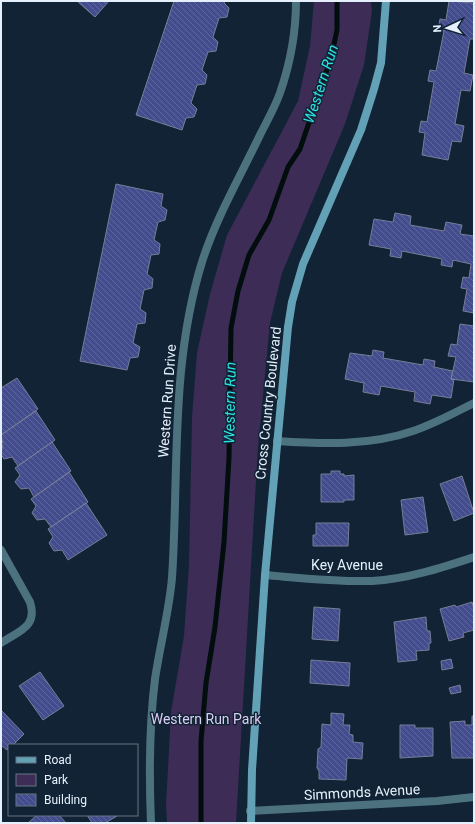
<svg xmlns="http://www.w3.org/2000/svg" width="475" height="824" font-family="Roboto,sans-serif">
  <style>
    .park { fill: #3d2c56 }
    .lines { fill: none; stroke-linecap: round; stroke-linejoin: round }
    .stream { stroke: #020d0d; stroke-width: 5 }
    .building { fill: url(#building-back-hatch); stroke: #777d98 }
    .lane { stroke: #4d727f; stroke-width: 8 }
    .street { stroke: #4d727f; stroke-width: 8 }
    .secondary { stroke: #63a1b6; stroke-width: 8 }
    .labels { text-anchor: middle; stroke-width: 3; stroke-linejoin: round; paint-order: stroke }
    .street-label { font-size: 14px; fill: #e5f0fc; stroke: #112334 }
    .park-label { font-size: 14px; fill: #dbcef4; stroke: #112334 }
    .water-label { font-size: 15px; font-style: italic; fill: #2ce1e1; stroke: #112334 }
  </style>
  <defs>
    <pattern id="building-back-hatch" width="6" height="6" patternUnits="userSpaceOnUse"><rect width="6" height="6" fill="#434c8c"/><path d="M-1 5l2 2M0 0l6 6M5-1l2 2" fill="none" stroke="#5e669d"/></pattern>
  </defs>
  <rect width="100%" height="100%" fill="#112334"/>
  <path class="park" d="M314 1H371L372 11 364 65 345 124 282 273 270 323 258 447 236 823H167L166 805 171 712 184 636 189 565 192 417 197 353 210 294 227 235 298 101 310 46Z"/>
  <g class="lines">
    <path class="stream" d="M201 823V741L206 683 215 627 224 542 229 458 231 328 238 291 249 255 269 220 288 167 300 149 331 58 337 30V1"/>
  </g>
  <path class="building" d="M77 1H109L95 17Z
    M174 1H225L224 3 229 8 227 17 219 18 213 37 218 42 216 51 208 52 202 70 207 75 205 84 197 85 191 103 197 109 194 117 186 118 182 130 136 115Z
    M449 1 474 3V39H470L464 73 473 75 470 91 461 90 455 124 464 126 461 142 452 141 448 160 422 155 425 133 419 132 421 121 427 122 434 82 428 81 430 70 436 71 444 31 438 30 440 19 446 20Z
    M116 184 163 194 161 206 167 210 165 220 158 222 154 240 160 244 159 254 151 255 147 274 153 279 152 288 144 290 140 309 146 313 145 323 137 324 133 343 140 347 138 357 130 358 127 370 80 361Z
    M395 213 411 216 410 225 444 231 446 222 462 225 460 234 474 236V313L463 311 467 289 461 288 463 277 469 278 471 264 453 260 452 267 441 265 442 259 402 251 401 258 390 256 391 249 369 245 374 219 393 222Z
    M460 324 474 326V382L451 379 456 357 448 356 451 344 457 345Z
    M373 350 384 352 383 358 423 365 424 359 435 361 434 367 453 371 451 379H454L451 398 432 395 430 404 414 401 415 392 381 386 379 395 363 392 364 383 345 379 350 353 372 356Z
    M17 378 38 409 1 435V388Z
    M36 411 55 440 18 466 12 457 4 459 1 454 3 444 1 435Z
    M52 442 71 471 34 497 29 488 21 489 15 482 20 475 15 468Z
    M331 471H340V474H344V476L354 475V500H344V502H321V474H331Z
    M69 472 88 502 51 527 45 519 37 520 32 513 36 506 31 499Z
    M462 476 474 513 454 521 440 484Z
    M423 497 428 532 405 535 401 500Z
    M86 503 107 535 68 560 62 550 54 551 49 543 53 537 48 529Z
    M316 523H349L348 546H313V535H316Z
    M472 602 474 609V630L463 633 464 637 449 641 440 609 455 605 456 607Z
    M314 607 340 609 338 641 312 639Z
    M426 617 427 631H430L431 643H429V650L416 651 417 660 398 662 394 622Z
    M451 659 453 668 442 670 441 661Z
    M311 660 350 663 349 686 310 683Z
    M40 672 64 706 43 720 19 686Z
    M460 685 461 692 451 694 449 688Z
    M1 710 24 734 13 745H9L7 750 1 745Z
    M331 713 344 714 343 725H350L349 734 353 735V742L363 743 362 759 347 758 346 780 319 779V771L317 768 318 749 321 747 322 724 331 725Z
    M472 716H474V758H452L450 722 465 721V725H472Z
    M400 725H415V728H433V756L400 758Z
    M37 815H59L66 823H28Z
    M87 815H116L117 816 105 823H92Z"/>
  <g class="lines">
    <path class="lane" d="M277 441C322 444 370 446 413 431 434 424 454 413 474 403"/>
    <path class="street" d="M1 550 30 602C38 627 19 631 1 643
      M265 575C301 578 336 582 372 581 407 579 441 568 474 557
      M250 811 437 801 474 797
      M151 823C149 775 149 727 155 679 160 645 169 612 172 578 179 472 170 365 202 262 216 218 240 177 260 135 267 121 275 107 280 93 290 64 296 31 296 1"/>
    <path class="secondary" d="M251 823 252 770 265 575 288 327 292 302 303 264 361 130 374 89 381 63 386 1"/>
  </g>
  <g class="labels">
    <g class="street-label">
      <text transform="translate(167 401) rotate(-86)" y="5">Western Run Drive</text>
      <text transform="translate(268 403) rotate(-84)" y="5">Cross Country Boulevard</text>
      <text x="347" y="570">Key Avenue</text>
      <text transform="translate(362 792) rotate(-3)" y="5">Simmonds Avenue</text>
    </g>
    <g class="park-label">
      <text x="206" y="724">Western Run Park</text>
    </g>
    <g class="water-label">
      <text transform="translate(321 84) rotate(-72)" y="5">Western Run</text>
      <text transform="translate(230 403) rotate(-89)" y="5">Western Run</text>
    </g>
  </g>
  <rect width="475" height="824" fill="none" stroke="#e5f0fc" stroke-width="4"/>
  <rect x="8" y="744" width="130" height="72" fill="#112334" stroke="#667584"/>
  <rect x="16" y="757" width="20" height="6" fill="#63a1b6" stroke="#667584"/>
  <text x="44" y="764" font-size="12" fill="#e5f0fc">Road</text>
  <rect x="16" y="774" width="20" height="12" fill="#3d2c56" stroke="#667584"/>
  <text x="44" y="784" font-size="12" fill="#e5f0fc">Park</text>
  <rect x="16" y="794" width="20" height="12" fill="url(#building-back-hatch)" stroke="#667584"/>
  <text x="44" y="804" font-size="12" fill="#e5f0fc">Building</text>
  <g transform="translate(447 28) rotate(266)" stroke="#112334" stroke-width="3" paint-order="stroke">
  <path d="M0-3L7 15L0 10L-7 15Z" fill="#e5f0fc"/>
  <text y="-6" font-size="11" font-weight="bold" text-anchor="middle" fill="#e5f0fc">N</text>
  </g>
</svg>
